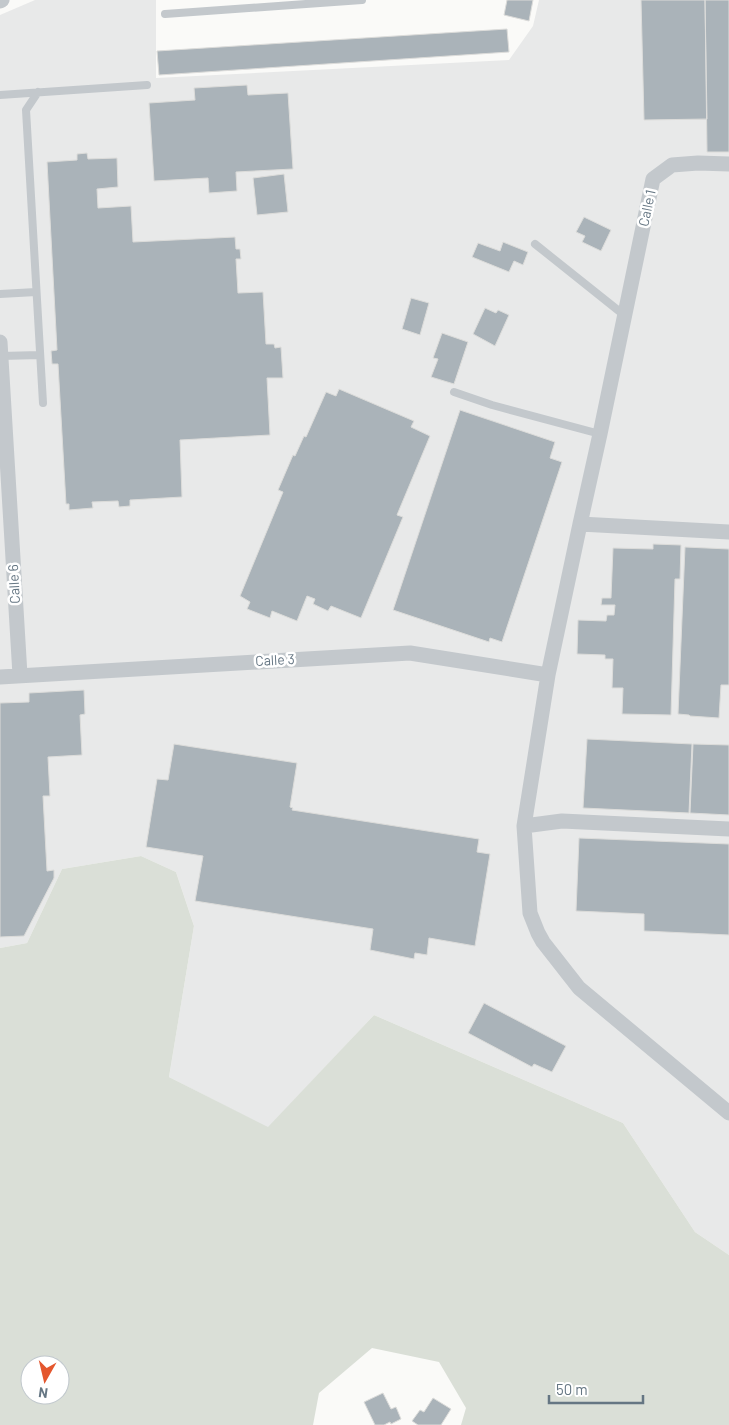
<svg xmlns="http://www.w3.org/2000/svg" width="729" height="1425" font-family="Barlow,sans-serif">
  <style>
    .built { fill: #e8e9e9 }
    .green { fill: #dadfd7; fill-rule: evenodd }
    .building { fill: #aab3b9; stroke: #dcdcda }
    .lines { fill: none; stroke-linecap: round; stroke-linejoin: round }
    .lane { stroke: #c3c8cc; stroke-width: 8 }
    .street { stroke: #c3c8cc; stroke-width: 15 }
    .labels { text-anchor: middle; stroke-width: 5; stroke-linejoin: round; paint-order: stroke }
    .street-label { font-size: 14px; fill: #657683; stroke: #fff }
  </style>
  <rect width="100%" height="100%" fill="#fafaf8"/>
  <path class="built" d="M35 0H156V78L509 60 533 26 539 0H729V1255L695 1232 623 1123 374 1015 268 1128 169 1077 194 926 176 872 141 856 62 869 27 943 0 948V15Z"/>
  <path class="green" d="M141 856 176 872 194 926 169 1077 268 1127 374 1015 623 1123 695 1232 729 1255V1425H461L466 1408 439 1362 372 1348 319 1393 313 1425H0V948L27 943 62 869ZM30 1365H60V1395H30Z"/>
  <path class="building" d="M507 0H533L529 21 504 15Z
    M641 0H705L707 119 644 120Z
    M705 0H729V152H707Z
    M507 29 509 52 159 75 157 51Z
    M247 85 248 95 288 93 293 169 236 172 237 191 209 193 208 178 154 181 149 103 195 100 194 88Z
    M87 153 88 159 117 158 118 187 97 189 98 208 131 206 133 242 235 237 236 249H240L241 259H236L238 293 263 292 266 344H274L275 348 281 347 283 378H267L270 435 180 440 182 497 130 500V506L119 507 118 501 92 502 93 508 69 510V504H66L58 364H52L51 351 57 350 47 162 77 160V154Z
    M284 174 288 212 257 215 253 178Z
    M584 217 611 230 601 251 582 242 585 236 576 232Z
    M503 242 528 252 523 265 514 261 509 272 472 257 478 243 500 251Z
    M411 298 429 303 420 335 402 329Z
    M485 308 496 313 498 310 509 315 495 346 473 334Z
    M442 333 468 342 454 384 431 377 438 359 433 358Z
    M339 389 414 421 411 427 430 436 397 515 403 517 361 618 331 606 328 611 313 604 315 599 307 596 297 621 272 611 270 618 247 609 250 602 240 596 283 492 278 490 293 455 295 456 304 436 306 437 326 392 336 396Z
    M460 410 555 442 550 458 562 462 502 642 490 638 489 642 393 610Z
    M653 544 681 545 680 579H675L671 715 622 714 623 688H612L613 659H605V655L577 654 578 620 606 621 607 615H614L615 605H601L602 598H611L613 548 653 549Z
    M685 547 729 549V685H721L719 718 690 716 689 715 678 714Z
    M84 690 85 714 80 715 82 755 48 757 50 796H43L47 871 54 870V878L24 936 0 937V703L29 702V693Z
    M587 739 692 744 689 813 583 808Z
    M174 744 297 763 290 807 293 808 292 810 479 839 477 852 490 854 475 946 429 938 427 955 415 953 414 959 370 950 373 929 195 901 203 856 146 847 157 779 168 780Z
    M693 744 729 745V815L690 813Z
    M579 838 729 844V935L644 931V914L576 911Z
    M484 1003 566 1046 552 1072 534 1064 532 1067 468 1033Z
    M383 1393 391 1409 396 1407 401 1419 391 1424 390 1422 384 1425H375L364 1402Z
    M433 1398 451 1409 441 1425H418L412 1421 420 1410 424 1412Z"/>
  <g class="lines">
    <path class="lane" d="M165 14 362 0
      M38 92 26 110 43 403
      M0 95 147 85
      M535 244 624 315
      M0 294 36 292
      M1 356 40 355
      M454 392 492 405 600 434"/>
    <path class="street" d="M0 1 2 0
      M729 164 698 163 672 165 653 179 600 434 580 524 548 675 524 826 530 913 538 933 543 942 579 988 729 1113
      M0 342 20 675
      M580 524 729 532
      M0 677 410 653 548 675
      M524 826 562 821 729 829"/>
  </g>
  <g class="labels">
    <g class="street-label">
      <text transform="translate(647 208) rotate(-78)" y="5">Calle 1</text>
      <text transform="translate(14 584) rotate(-93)" y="5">Calle 6</text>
      <text transform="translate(275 660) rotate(-3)" y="5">Calle 3</text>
    </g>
  </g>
  <g transform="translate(45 1380) rotate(188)"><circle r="24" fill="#ffffff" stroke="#c1c8cd"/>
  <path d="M0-4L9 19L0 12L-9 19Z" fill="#e4572e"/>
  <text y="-8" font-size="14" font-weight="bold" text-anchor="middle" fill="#657683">N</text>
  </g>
  <path d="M549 1395v8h94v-8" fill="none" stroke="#657683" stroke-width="2.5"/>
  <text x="556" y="1395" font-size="15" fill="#657683" stroke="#ffffff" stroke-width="4" paint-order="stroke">50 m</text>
</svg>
